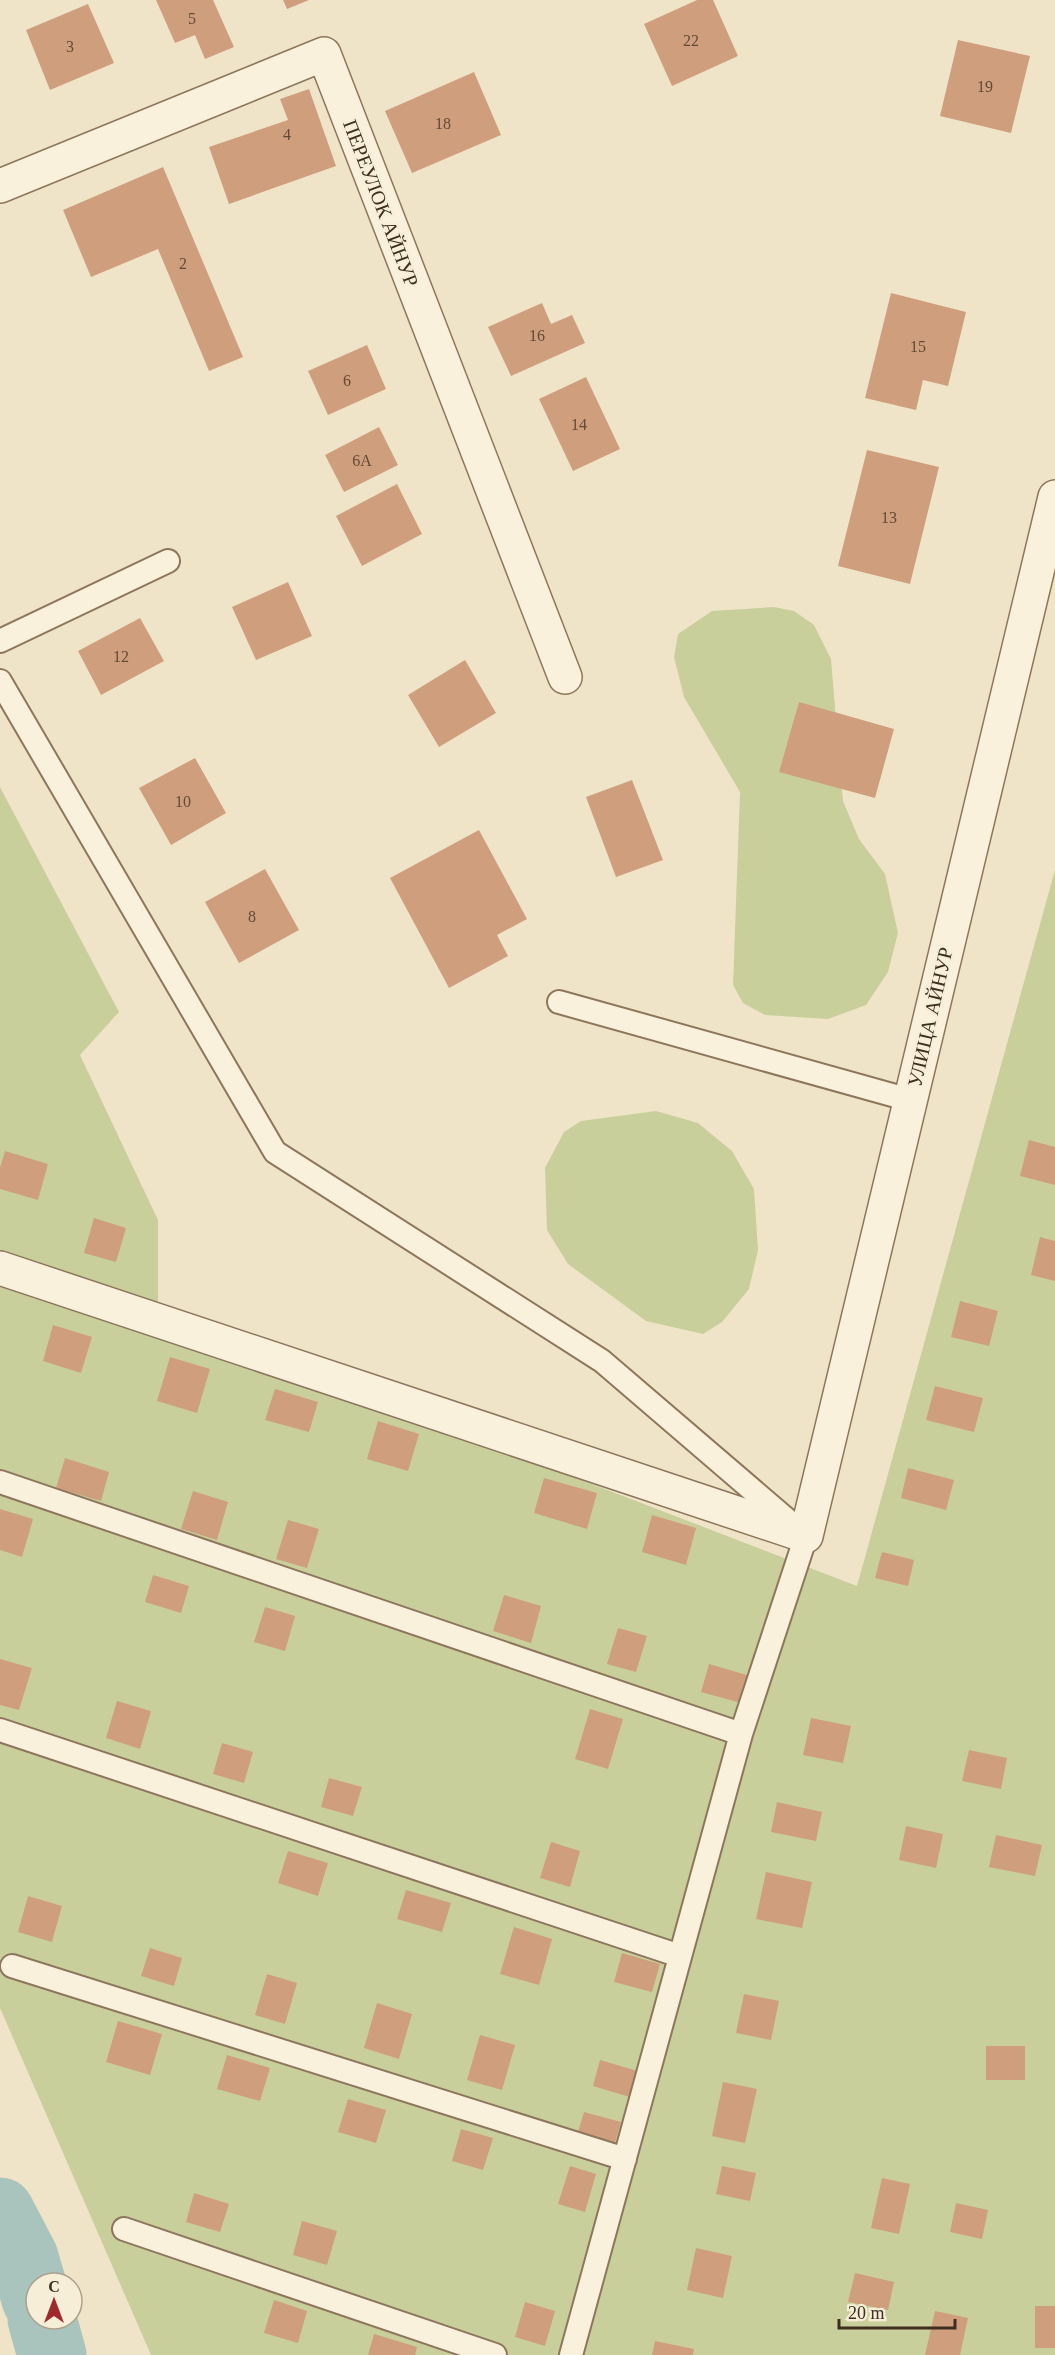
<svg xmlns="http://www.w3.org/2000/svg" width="1055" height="2355" font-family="'Times New Roman',serif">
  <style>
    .green { fill: #c9cf9b }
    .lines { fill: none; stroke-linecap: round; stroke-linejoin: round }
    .river { stroke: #a9c4bc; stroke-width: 69 }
    .building { fill: #cf9f7d }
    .lane-casing { stroke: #8d765c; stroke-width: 26 }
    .street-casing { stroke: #8d765c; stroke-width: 36 }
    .lane { stroke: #faf1dc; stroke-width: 22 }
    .street { stroke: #faf1dc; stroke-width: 33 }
    .labels { text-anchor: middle; stroke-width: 4.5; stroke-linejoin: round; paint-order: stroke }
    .number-label { font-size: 16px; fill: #624a37 }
    .street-label { font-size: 20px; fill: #3d2e20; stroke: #f7eed8 }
  </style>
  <rect width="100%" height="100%" fill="#f0e4c8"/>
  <path class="green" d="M774 607 794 611 814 625 831 659 843 801 859 839 885 874 898 933 888 972 866 1005 828 1019 765 1015 743 1003 733 985 740 792 684 697 674 657 678 634 712 611Z
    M0 787 119 1012 80 1055 158 1220V1317L857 1586 1055 870V2355H151L0 2008Z
    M656 1111 698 1123 732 1151 754 1189 758 1250 749 1289 722 1322 703 1334 646 1321 568 1264 547 1230 545 1168 564 1132 581 1121Z"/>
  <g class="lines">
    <path class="river" d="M0 2212 24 2258 36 2299
      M42 2319 52 2355"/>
  </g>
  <path class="building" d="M156 0H213L234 47 205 59 195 35 175 43Z
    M283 0H309L287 9Z
    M697 0H713L738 56 672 86 644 24Z
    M88 4 114 63 50 90 26 30Z
    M958 40 1030 56 1011 133 940 116Z
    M474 72 501 135 412 173 385 111Z
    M309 89 336 166 229 204 209 147 288 120 280 99Z
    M163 167 243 357 209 371 158 249 91 277 63 210Z
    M891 293 966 312 948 386 923 380 916 410 865 398Z
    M542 303 551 324 572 315 585 343 511 376 488 327Z
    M367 345 386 389 328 415 308 371Z
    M586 377 620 449 573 471 539 399Z
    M379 427 398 465 344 492 325 455Z
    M867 450 939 467 910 584 838 566Z
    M397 484 422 534 362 566 336 516Z
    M288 582 312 636 256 660 232 607Z
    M140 618 164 661 101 695 78 651Z
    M465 660 496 713 439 747 408 695Z
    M799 702 894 729 875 798 779 772Z
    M195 758 226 813 171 845 139 788Z
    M632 780 663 860 616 877 586 797Z
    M479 830 527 919 497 935 508 956 449 988 390 878Z
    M265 869 299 930 239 963 205 902Z
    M1029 1140 1055 1147V1185L1020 1176Z
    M5 1151 48 1164 38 1200 0 1189V1168Z
    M94 1218 126 1228 116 1262 84 1253Z
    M1040 1237 1055 1241V1281L1031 1275Z
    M960 1301 998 1311 989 1346 951 1337Z
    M53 1325 92 1337 81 1373 43 1361Z
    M170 1357 210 1369 197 1413 157 1401Z
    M935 1386 983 1398 974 1432 926 1420Z
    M275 1389 318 1402 309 1432 265 1420Z
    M378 1421 419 1434 408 1471 367 1459Z
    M65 1458 109 1472 101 1501 56 1488Z
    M908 1468 954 1480 946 1510 901 1498Z
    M544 1478 597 1493 587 1529 534 1513Z
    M193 1491 228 1502 217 1540 181 1529Z
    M0 1509 33 1519 22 1557 0 1550Z
    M652 1515 696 1528 686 1565 642 1552Z
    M288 1520 319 1529 307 1568 276 1559Z
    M882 1552 914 1560 908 1586 875 1578Z
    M153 1575 189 1586 181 1613 145 1602Z
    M504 1595 541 1606 531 1643 493 1631Z
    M265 1607 295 1616 285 1651 254 1642Z
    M618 1628 647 1636 636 1672 607 1664Z
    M0 1659 32 1668 19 1710 0 1705Z
    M709 1664 750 1676 741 1703 701 1692Z
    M117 1701 151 1711 140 1749 106 1738Z
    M590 1709 623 1719 608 1769 575 1759Z
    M811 1718 851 1726 843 1763 803 1755Z
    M222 1743 253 1752 244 1783 213 1774Z
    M969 1750 1007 1758 1001 1789 962 1781Z
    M329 1778 362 1787 353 1816 321 1807Z
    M777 1802 822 1812 816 1841 771 1832Z
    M906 1826 943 1834 936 1868 899 1860Z
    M996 1835 1042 1845 1035 1876 989 1867Z
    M551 1842 580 1851 570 1887 540 1878Z
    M288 1851 328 1863 318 1896 278 1883Z
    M766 1872 812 1882 802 1928 756 1919Z
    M406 1890 451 1903 442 1932 397 1919Z
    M28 1896 62 1906 52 1942 18 1932Z
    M514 1927 552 1939 539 1985 500 1974Z
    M150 1948 182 1958 174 1986 141 1976Z
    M622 1953 660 1964 652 1992 614 1982Z
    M267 1974 297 1983 285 2024 255 2015Z
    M744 1994 779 2001 771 2040 736 2033Z
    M377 2003 412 2014 399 2059 364 2048Z
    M118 2021 162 2034 150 2075 106 2062Z
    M480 2035 515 2045 502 2090 467 2080Z
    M986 2046H1025V2080H986Z
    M227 2055 270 2068 260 2101 217 2089Z
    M600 2060 641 2072 633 2098 593 2086Z
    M723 2082 757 2089 745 2143 712 2136Z
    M348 2099 386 2110 376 2143 338 2132Z
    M584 2112 621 2122 615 2143 578 2132Z
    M461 2129 493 2138 483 2170 452 2161Z
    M570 2166 596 2174 585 2212 558 2204Z
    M722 2166 756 2173 750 2201 716 2194Z
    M882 2178 910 2184 899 2234 871 2228Z
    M194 2193 229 2204 220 2232 186 2222Z
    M956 2203 988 2210 982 2239 950 2232Z
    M302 2221 337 2231 327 2265 293 2255Z
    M696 2248 732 2256 723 2298 687 2290Z
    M855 2273 894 2282 888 2310 848 2302Z
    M274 2300 307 2311 298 2343 264 2333Z
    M525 2302 555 2311 545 2346 515 2337Z
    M1035 2306H1055V2348H1035Z
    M935 2311 968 2318 960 2355H925Z
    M374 2334 417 2347 415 2355H368Z
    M655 2341 694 2349 693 2355H652Z"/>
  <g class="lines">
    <defs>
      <path id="lane" d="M0 641 168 561
        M0 681 275 1152 602 1361 806 1536 741 1734 571 2355
        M559 1002 910 1100
        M0 1482 741 1734
        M0 1730 680 1956
        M12 1966 625 2159
        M124 2229 495 2355"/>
      <path id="street" d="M0 186 324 54 565 677
        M0 1268 806 1536 1055 497"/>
    </defs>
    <use href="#lane" class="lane-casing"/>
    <use href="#street" class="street-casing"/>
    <use href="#lane" class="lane"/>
    <use href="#street" class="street"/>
  </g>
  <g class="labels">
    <g class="number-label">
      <text x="192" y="24">5</text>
      <text x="691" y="46">22</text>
      <text x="70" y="52">3</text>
      <text x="985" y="92">19</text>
      <text x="443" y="129">18</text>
      <text x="287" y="140">4</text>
      <text x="183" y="269">2</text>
      <text x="537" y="341">16</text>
      <text x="918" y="352">15</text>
      <text x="347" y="386">6</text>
      <text x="579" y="430">14</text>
      <text x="362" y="466">6А</text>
      <text x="889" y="523">13</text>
      <text x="121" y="662">12</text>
      <text x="183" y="807">10</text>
      <text x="252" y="922">8</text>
    </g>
    <g class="street-label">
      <text transform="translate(381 203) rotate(69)" y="7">ПЕРЕУЛОК АЙНУР</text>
      <text transform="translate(930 1017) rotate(-77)" y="7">УЛИЦА АЙНУР</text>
    </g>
  </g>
  <g transform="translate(54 2301)"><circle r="28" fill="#f7eed8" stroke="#ada18e" stroke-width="1.5"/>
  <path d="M0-4.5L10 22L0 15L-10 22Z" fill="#9e2a2b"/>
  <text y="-9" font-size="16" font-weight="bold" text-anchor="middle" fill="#3d2e20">С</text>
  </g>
  <path d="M839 2319v9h116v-9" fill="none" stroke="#3d2e20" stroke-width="3"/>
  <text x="848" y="2319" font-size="18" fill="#3d2e20" stroke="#f7eed8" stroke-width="4.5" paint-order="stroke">20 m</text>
</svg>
